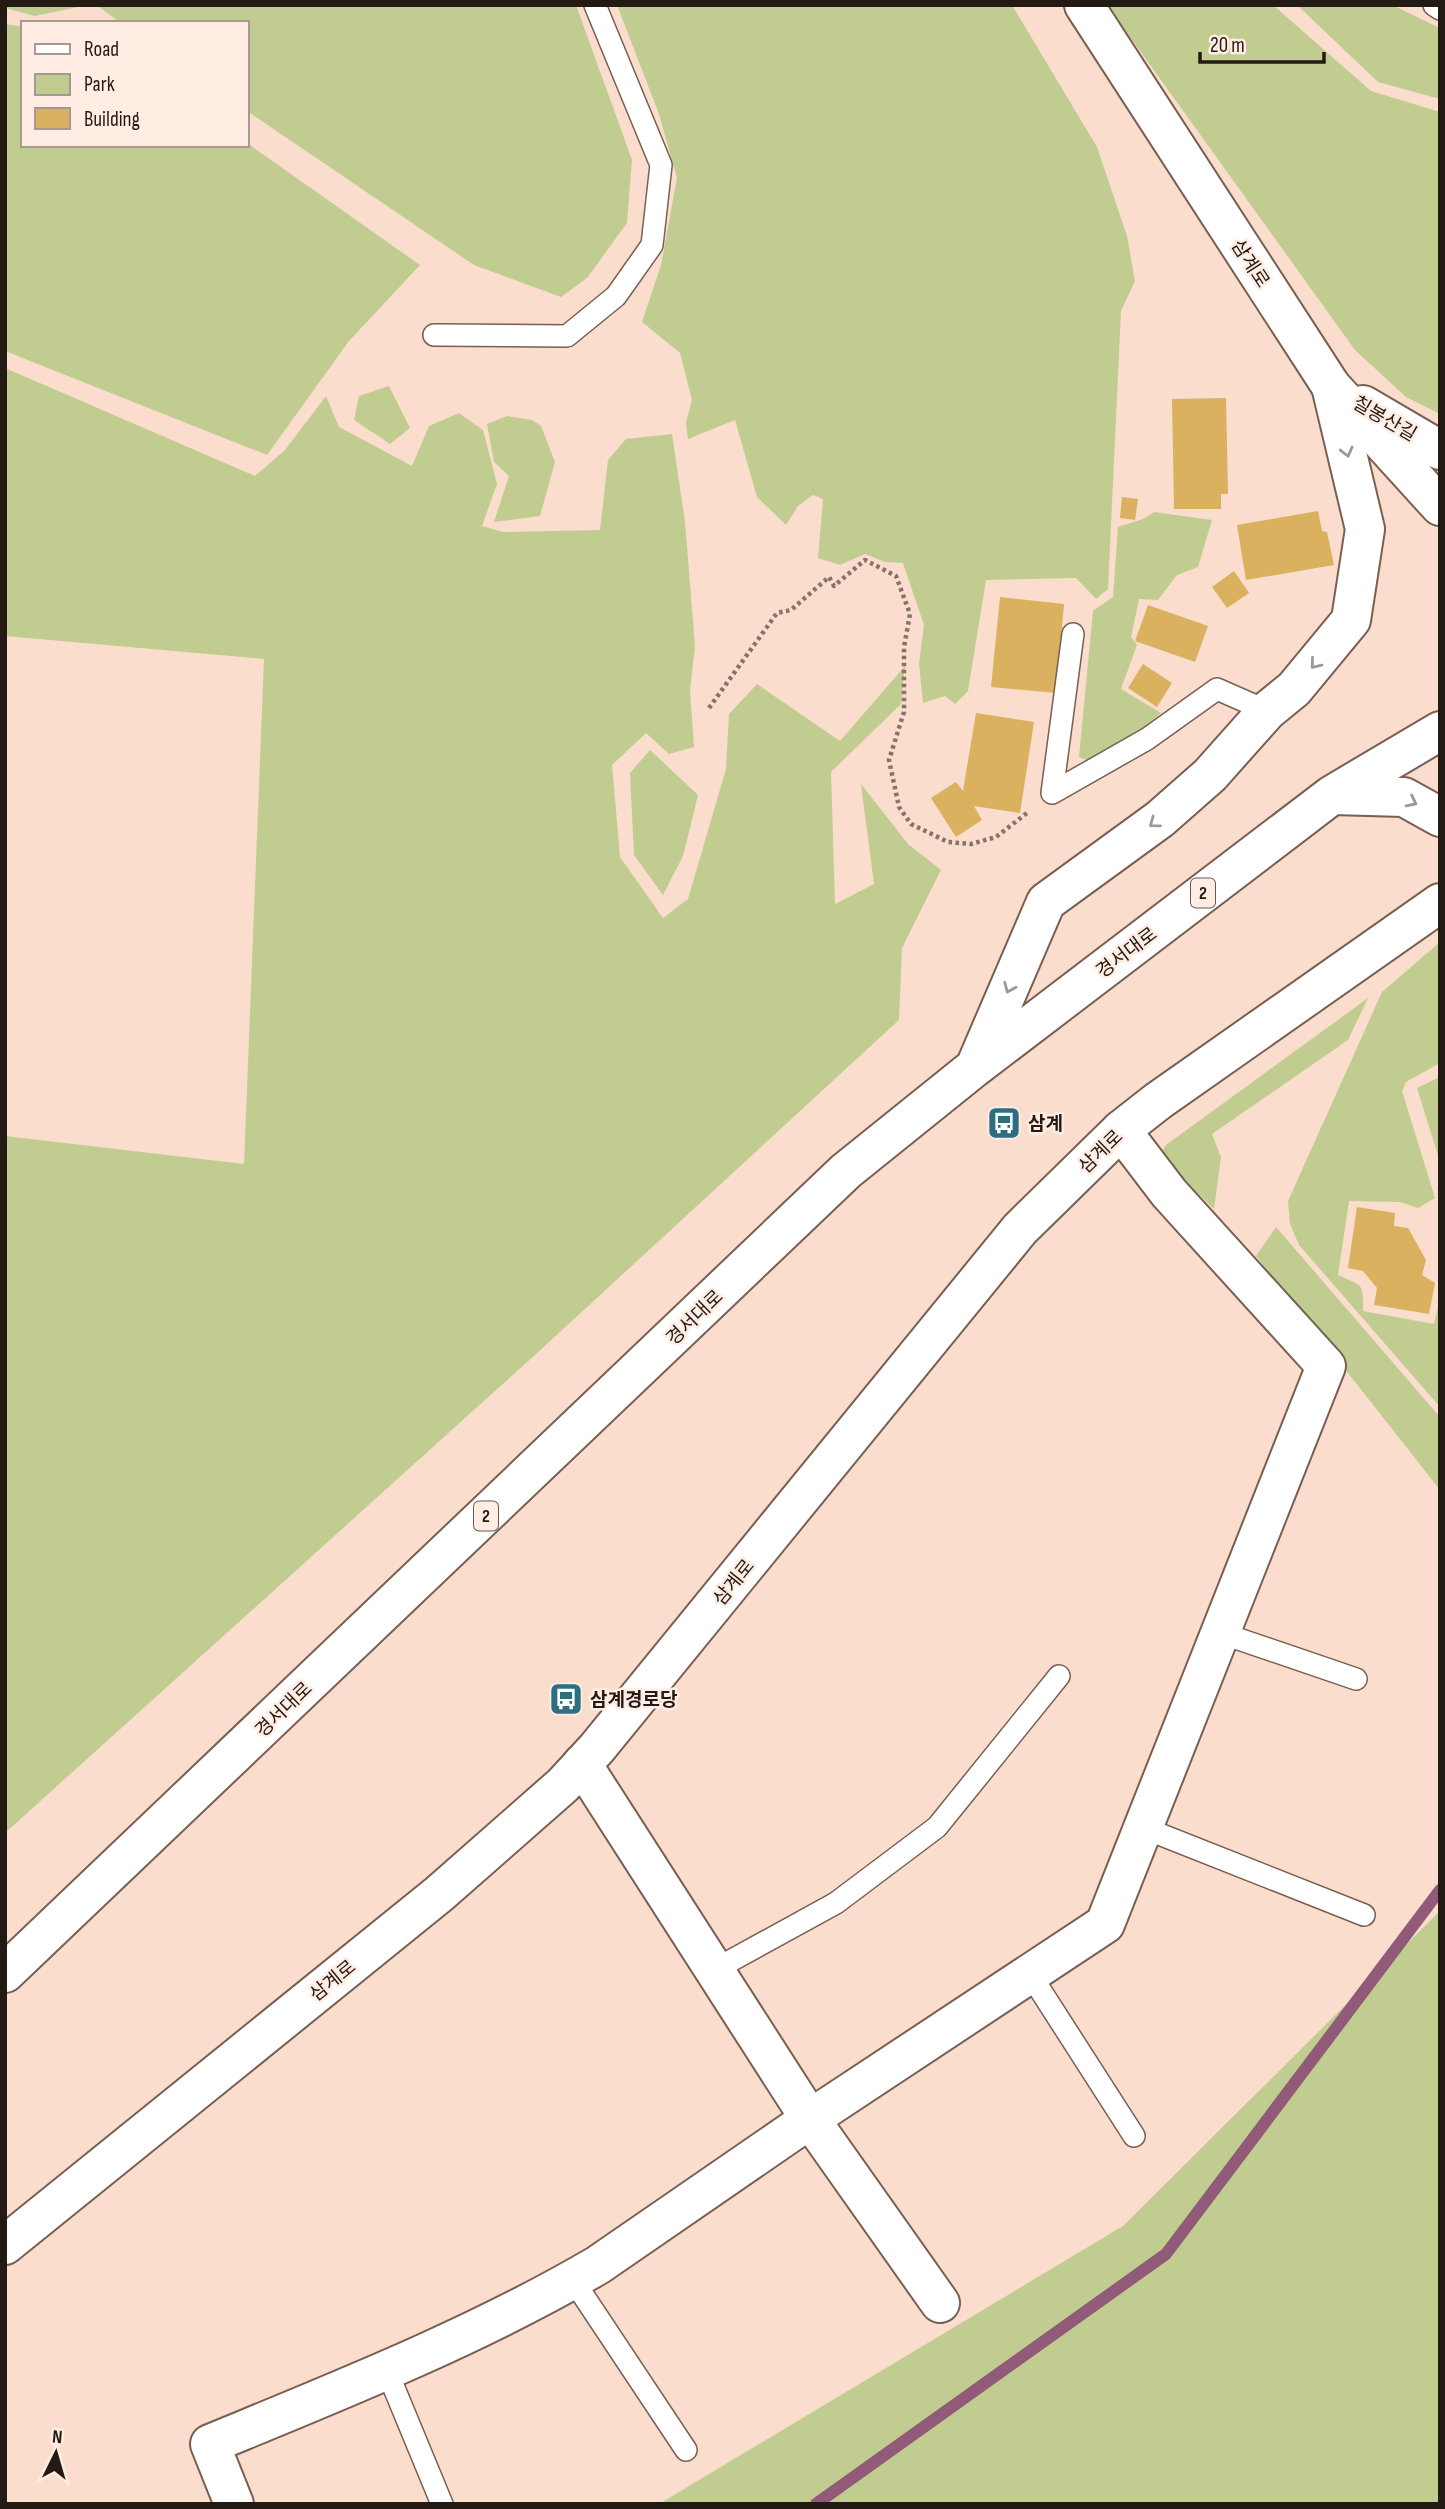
<svg xmlns="http://www.w3.org/2000/svg" width="1445" height="2509" font-family="'Sofia Sans Condensed','Noto Sans KR',sans-serif">
  <style>
    .green { fill: #c1cc91 }
    .lines { fill: none; stroke-linecap: round; stroke-linejoin: round }
    .stream { stroke: #915a79; stroke-width: 12 }
    .building { fill: #d9b15f }
    .service-casing { stroke: #785f52; stroke-width: 24 }
    .minor-casing { stroke: #785f52; stroke-width: 42 }
    .tertiary-casing { stroke: #785f52; stroke-width: 42 }
    .primary-casing { stroke: #785f52; stroke-width: 42 }
    .path { stroke: #867369; stroke-width: 4.5; stroke-dasharray: 3.5 3.5; stroke-linecap: butt }
    .service { stroke: #fff; stroke-width: 21 }
    .minor { stroke: #fff; stroke-width: 38 }
    .tertiary { stroke: #fff; stroke-width: 38 }
    .primary { stroke: #fff; stroke-width: 38 }
    .oneway { stroke: #9c9895 }
    .labels { text-anchor: middle; stroke-width: 5; stroke-linejoin: round; paint-order: stroke }
    .shield { fill: #ffede4; stroke: #665952; stroke-width: 2 }
    .shield-label { font-size: 18px; font-weight: bold; fill: #241a14 }
    .street-label { font-size: 19px; fill: #241a14; stroke: #ffede4 }
    .poi-label { font-size: 19px; font-weight: bold; fill: #241a14; stroke: #ffede4; text-anchor: start }
  </style>
  <rect width="100%" height="100%" fill="#faddcd"/>
  <path class="green" d="M5 5H88L35 16 5 8Z
    M96 5H576L632 160 627 223 587 278 561 297 474 265 247 111V23H121Z
    M617 5H1012L1097 147 1127 236 1135 281 1121 311 1108 589 1096 599 1076 578 986 580 968 691 955 704 945 696 923 703 919 663 924 625 903 563 885 562 865 554 840 565 818 558 823 499 813 495 798 506 786 525 757 497 735 420 688 439 686 422 692 400 680 353 642 322 661 265 677 178 659 114Z
    M1107 5H1273L1371 91 1440 112V414L1406 397 1355 350Z
    M1297 5H1392L1440 28V99L1378 82Z
    M5 24 23 27V145H247V143L420 265 349 341 267 455 5 351Z
    M5 368 255 476 285 450 326 396 339 427 412 466 429 426 459 413 483 430 497 484 482 526 503 532 600 530 608 460 626 439 672 434 685 522 695 646 690 691 694 747 669 754 646 733 612 765 620 857 663 918 688 899 726 769 729 714 757 684 840 741 905 666 901 704 831 772 835 904 874 884 861 784 908 844 941 870 902 948 899 1020 536 1354 5 1833V1136L244 1164 264 659 5 636Z
    M389 386 410 428 390 444 354 420 359 396Z
    M507 416 532 420 541 426 555 462 540 516 494 522 509 476 494 462 487 424Z
    M1154 512 1212 520 1198 567 1177 575 1158 600 1139 599 1131 637 1137 645 1121 689 1161 713 1141 729 1092 762 1079 757 1093 611 1113 597 1118 527 1143 519Z
    M650 750 698 795 683 856 663 895 634 855 630 773Z
    M1440 942V1063L1406 1082 1402 1091 1435 1198 1418 1208 1400 1202 1349 1201 1338 1275C1364 1287 1363 1282 1363 1311L1434 1324 1440 1297V1407L1299 1245 1290 1224 1288 1201 1382 992Z
    M1368 998 1348 1040 1212 1134 1221 1157 1214 1209 1159 1156 1166 1145Z
    M1440 1077V1162L1417 1088Z
    M1276 1227 1440 1417V1490L1256 1256Z
    M1440 1911V2504H659L1123 2226Z"/>
  <g class="lines">
    <path class="stream" d="M816 2504 1166 2254 1440 1890"/>
  </g>
  <path class="building" d="M1226 398 1228 494H1221V509H1174L1172 399Z
    M1122 497 1138 499 1135 520 1120 518Z
    M1318 511 1322 531 1327 532 1334 565 1246 580 1237 525Z
    M1234 571 1249 593 1227 608 1212 587Z
    M1000 597 1064 604 1056 693 991 687Z
    M1148 605 1208 626 1195 662 1135 641Z
    M1143 664 1172 683 1157 707 1128 688Z
    M976 713 1034 722 1020 813 974 806 982 820 956 837 931 798 956 782 963 791Z
    M1357 1207 1395 1213 1394 1226 1408 1228 1426 1260 1422 1275 1435 1283 1429 1314 1374 1305 1377 1288 1363 1271 1348 1268Z"/>
  <g class="lines">
    <defs>
      <path id="service" d="M1434 5 1440 9
        M434 335 567 336 616 296 652 245 661 165 595 5
        M1073 634 1052 793 1147 739 1217 689 1267 711
        M1221 1633 1356 1679
        M1144 1828 1364 1915
        M714 1970 836 1903 937 1827 1059 1676
        M1030 1974 1134 2136
        M573 2280 686 2450
        M387 2371 442 2504"/>
      <path id="minor" d="M582 1764 810 2119 940 2303
        M234 2504 210 2444C341 2390 475 2337 598 2265L810 2119 1105 1924 1326 1366 1169 1193 1121 1130"/>
      <path id="tertiary" d="M1084 5 1331 386 1440 506
        M1363 405 1440 450
        M5 2245 439 1894 563 1785 597 1748 1020 1229 1121 1130 1158 1101 1440 903"/>
      <path id="primary" d="M1332 795 1404 797 1440 817
        M976 1065 1046 902 1160 819 1210 775 1267 711 1294 689 1351 620 1365 529 1331 386
        M5 1973 846 1171 974 1068 1332 795 1440 731"/>
    </defs>
    <use href="#service" class="service-casing"/>
    <use href="#minor" class="minor-casing"/>
    <use href="#tertiary" class="tertiary-casing"/>
    <use href="#primary" class="primary-casing"/>
    <path class="path" d="M709 708 777 613 791 610 829 577 834 586 865 560 896 576 910 614 904 647V712L889 760 899 807 911 824 948 842 971 844 996 837 1027 813"/>
    <use href="#service" class="service"/>
    <use href="#minor" class="minor"/>
    <use href="#tertiary" class="tertiary"/>
    <use href="#primary" class="primary"/>
  </g>
  <defs><path id="oneway-chevron" d="M-2-3.5L2.5 0L-2 3.5" fill="none" stroke-width="1.6" stroke-linecap="round" stroke-linejoin="round" transform="scale(1.75)"/></defs>
  <g class="oneway">
    <use href="#oneway-chevron" transform="translate(1347 452) rotate(76)"/>
    <use href="#oneway-chevron" transform="translate(1315 664) rotate(129)"/>
    <use href="#oneway-chevron" transform="translate(1412 802) rotate(26)"/>
    <use href="#oneway-chevron" transform="translate(1154 823) rotate(143)"/>
    <use href="#oneway-chevron" transform="translate(1009 988) rotate(113)"/>
  </g>
  <defs>
    <symbol id="bus-square" viewBox="-11 -11 22 22"><rect x="-9" y="-9" width="18" height="18" rx="4" fill="#2c6f81" stroke="#ffede4"/><path d="M-5-6H5V4H4V6H2V4H-2V6H-4V4H-5ZM-3.5-4V0h7V-4ZM-3.5 1.2v1.5H-2V1.2ZM2 1.2v1.5H3.5V1.2Z" fill="#fff"/></symbol>
  </defs>
  <g fill-rule="evenodd">
    <use href="#bus-square" x="985" y="1104" width="38" height="38"/>
    <use href="#bus-square" x="547" y="1680" width="38" height="38"/>
  </g>
  <g class="labels">
    <g class="shield">
      <rect x="1191" y="878.5" width="24" height="29" rx="5"/>
      <rect x="474" y="1501.5" width="24" height="29" rx="5"/>
    </g>
    <g class="shield-label">
      <text x="1203" y="899">2</text>
      <text x="486" y="1522">2</text>
    </g>
    <g class="street-label">
      <text transform="translate(1251 263) rotate(57)" y="7">삼계로</text>
      <text transform="translate(1385 418) rotate(30)" y="7">칠봉산길</text>
      <text transform="translate(1126 952) rotate(-37)" y="7">경서대로</text>
      <text transform="translate(1100 1151) rotate(-44)" y="7">삼계로</text>
      <text transform="translate(694 1317) rotate(-44)" y="7">경서대로</text>
      <text transform="translate(733 1582) rotate(-51)" y="7">삼계로</text>
      <text transform="translate(283 1709) rotate(-44)" y="7">경서대로</text>
      <text transform="translate(332 1980) rotate(-39)" y="7">삼계로</text>
    </g>
    <g class="poi-label">
      <text x="1028" y="1130">삼계</text>
      <text x="590" y="1706">삼계경로당</text>
    </g>
  </g>
  <rect width="1445" height="2509" fill="none" stroke="#241a14" stroke-width="14"/>
  <rect x="21" y="21" width="228" height="126" fill="#ffede4" stroke="#a79991" stroke-width="2"/>
  <rect x="35" y="44" width="35" height="10" fill="#ffffff" stroke="#a79991" stroke-width="2"/>
  <text x="84" y="56" font-size="21" fill="#241a14">Road</text>
  <rect x="35" y="74" width="35" height="21" fill="#c1cc91" stroke="#a79991" stroke-width="2"/>
  <text x="84" y="91" font-size="21" fill="#241a14">Park</text>
  <rect x="35" y="108" width="35" height="21" fill="#d9b15f" stroke="#a79991" stroke-width="2"/>
  <text x="84" y="126" font-size="21" fill="#241a14">Building</text>
  <g transform="translate(56 2453) rotate(5)" stroke="#ffede4" stroke-width="5" paint-order="stroke">
  <path d="M0-5L12 26L0 18L-12 26Z" fill="#241a14"/>
  <text y="-10" font-size="19" font-weight="bold" text-anchor="middle" fill="#241a14">N</text>
  </g>
  <path d="M1200 52v10h124v-10" fill="none" stroke="#241a14" stroke-width="3.5"/>
  <text x="1210" y="52" font-size="21" fill="#241a14" stroke="#ffede4" stroke-width="5" paint-order="stroke">20 m</text>
</svg>
